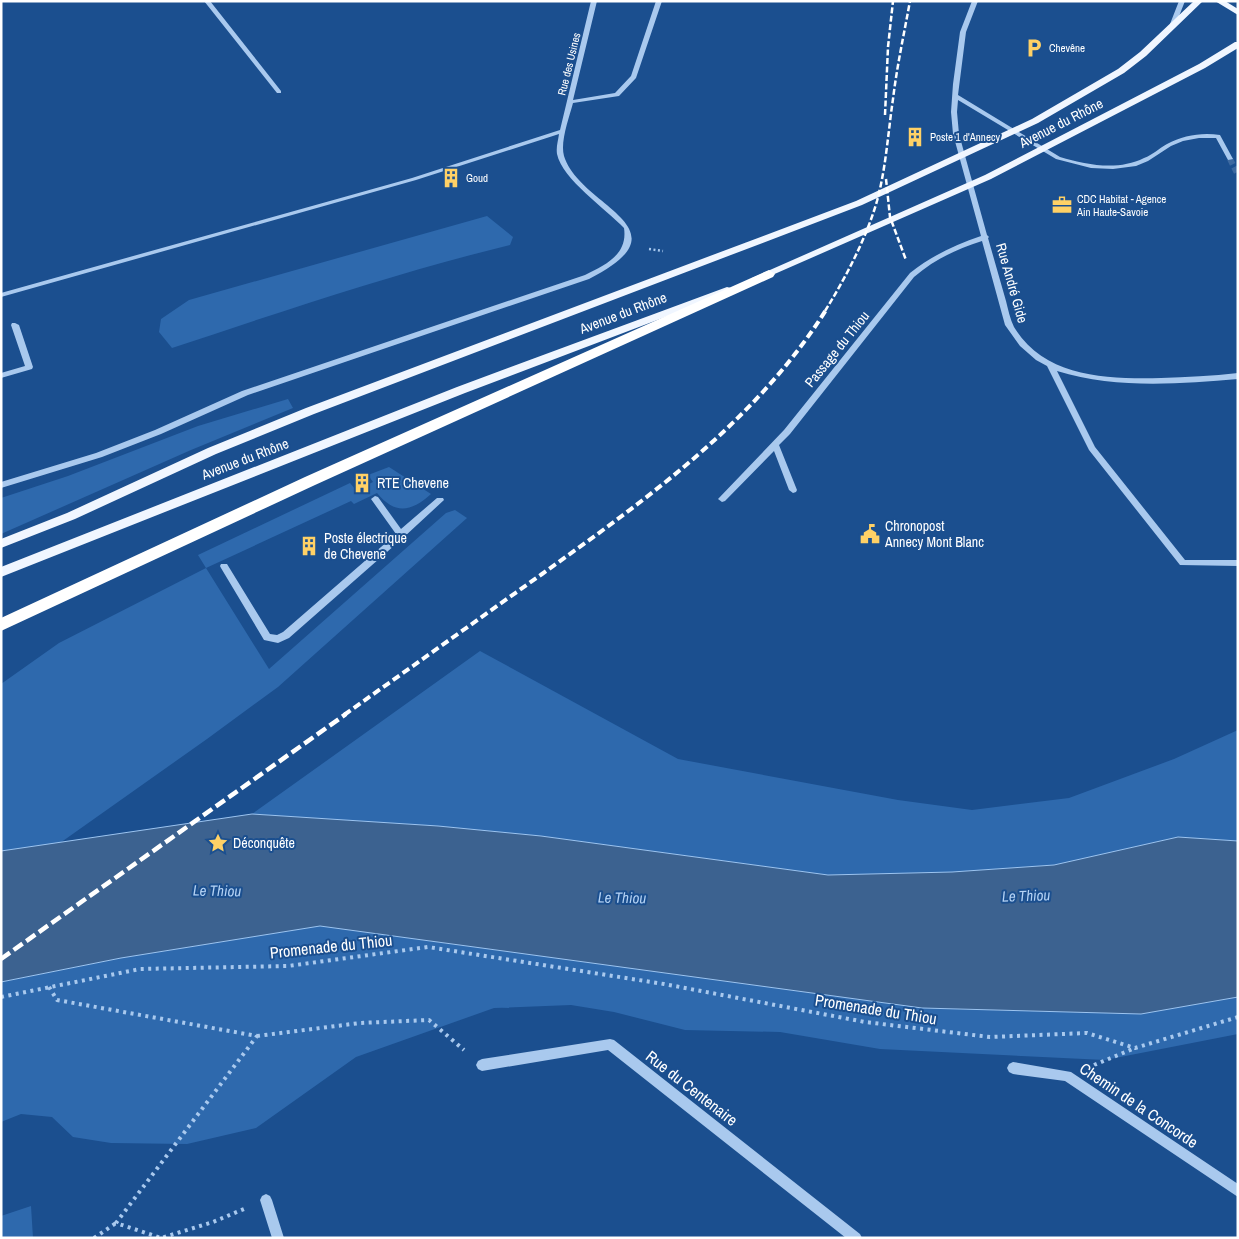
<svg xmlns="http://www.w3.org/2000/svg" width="1239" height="1239" font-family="'Archivo Narrow',sans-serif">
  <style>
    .green { fill: #2e69ad }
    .water { fill: #3c6290; stroke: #9cc4f0 }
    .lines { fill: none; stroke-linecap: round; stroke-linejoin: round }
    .minor-tunnel { stroke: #3d69a0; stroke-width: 6; stroke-dasharray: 6 3; stroke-linecap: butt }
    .path-far1 { stroke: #a9c9ee; stroke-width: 2.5; stroke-dasharray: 2 2.5; stroke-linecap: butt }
    .path { stroke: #a9c9ee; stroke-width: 4; stroke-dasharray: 3 4.5; stroke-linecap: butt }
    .minor { fill: #a9c9ee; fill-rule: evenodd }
    .major { fill: #f0f6ff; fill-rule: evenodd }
    .highway { fill: #fff; fill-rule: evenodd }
    .rail-far2 { stroke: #fff; stroke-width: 2.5; stroke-dasharray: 6 2.5; stroke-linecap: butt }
    .rail-far1 { stroke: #fff; stroke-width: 4; stroke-dasharray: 8 4; stroke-linecap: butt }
    .rail { stroke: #fff; stroke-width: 4.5; stroke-dasharray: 11 4.5; stroke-linecap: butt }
    .labels { text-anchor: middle; stroke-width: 4; stroke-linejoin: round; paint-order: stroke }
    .far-poi-label { font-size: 11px; fill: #fff; stroke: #1b4f8f; text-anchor: start }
    .far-street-label { font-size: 11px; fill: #fff; stroke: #1b4f8f }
    .street-label { font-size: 14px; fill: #fff; stroke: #1b4f8f }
    .poi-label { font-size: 14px; fill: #fff; stroke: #1b4f8f; text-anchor: start }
    .water-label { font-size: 15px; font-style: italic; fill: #b5d3f5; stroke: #1b4f8f }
    .near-street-label { font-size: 16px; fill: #fff; stroke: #1b4f8f }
  </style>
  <rect width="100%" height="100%" fill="#1b4f8f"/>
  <path class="green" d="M487 216 513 237 510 245C395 273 284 311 172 348L159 332 161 319 189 300Z
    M288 399 293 408 191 450 1 534V498L68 476 198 426Z
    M389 467 431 494C411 512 395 515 377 493L354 504 351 501 206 568 269 669 446 513 455 510 467 518 278 687 207 739 60 843 1 851V684L59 643 206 568 198 555 350 483 356 490 373 482 368 475Z
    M480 651 678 759 898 800 972 810 1069 798 1174 759 1238 730V841L1178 837 1054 865 952 872 828 875 541 836 438 826 252 814Z
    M320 926 922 1008 1141 1014 1238 997V1034L1105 1060 880 1049 780 1032 685 1030 614 1012 571 1005 494 1008 356 1057 256 1128 187 1144 111 1143 73 1137 52 1117 21 1114 1 1122V982L121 958Z
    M31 1206 33 1238H1V1216Z"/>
  <path class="water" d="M252 814 438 826 541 836 828 875 952 872 1054 865 1178 837 1238 841V997L1141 1014 922 1008 320 926 121 958 1 982V851Z"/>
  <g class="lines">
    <path class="minor-tunnel" d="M1230 159 1238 175"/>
    <path class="path-far1" d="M649 249 663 251"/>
    <path class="path" d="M49 987 57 1000 257 1036 116 1223 161 1238 213 1222 244 1209
      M1 997 140 969 288 966 428 947 664 984 865 1022 990 1037 1087 1033 1135 1048 1238 1017
      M257 1036 360 1023 429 1020 464 1050
      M1094 1065 1135 1048
      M94 1238 116 1223"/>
    <path class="minor" d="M204 1H210L281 91V93H277Z
      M591 1H597L573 100 615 93 631 76 656 1H662L636 78 619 96 573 103C569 118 560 142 564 156 580 208 691 227 589 279L248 395 161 434 102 457 1 488V482L96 453 155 430 242 391 585 275C605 265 628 255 624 228 606 209 562 179 557 154 556 147 558 141 559 134L416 180 1 297V293L412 178 560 130Z
      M972 1H978L966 32 958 95 1060 157C1087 165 1118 171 1144 158 1153 155 1159 148 1167 144 1183 135 1203 132 1220 135L1233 159 1228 160 1216 138H1199L1183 141 1171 146 1148 161 1136 166 1113 169 1091 168 1056 159 958 100 957 112 959 134 987 235 989 237 988 238C994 259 1000 280 1006 301 1008 309 1010 319 1014 327 1045 378 1108 379 1161 378 1187 377 1212 376 1238 373V379C1178 384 1115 389 1057 371L1095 447 1185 560H1238V566L1180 565 1089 450 1047 366 1036 360 1020 346 1005 325 982 241C957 249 935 259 914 277L790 434 779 445 797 490 796 492 793 493 789 490 774 451 725 501 722 502 718 499 784 430 910 273C931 256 955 245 981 236L953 134 951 112 953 84 960 32Z
      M1179 1H1185L1176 24 1171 25 1170 24Z
      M12 323H15L19 325 33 367 32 369 1 378V373L25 366 11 325Z
      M375 496 378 497 401 529 437 498H443L444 500 404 537 289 638 278 643 264 640 221 568 220 566 221 564H227L270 634 277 635 283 632 396 534 371 499Z
      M610 1039 614 1040 860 1234 862 1238H846L608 1050 482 1071 478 1069 476 1065 478 1061 482 1059Z
      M1013 1062 1071 1072 1238 1184V1197L1065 1081 1013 1074 1009 1072 1007 1068 1009 1064Z
      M266 1194 270 1196 272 1200 284 1238H272L260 1200 262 1196Z"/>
    <path class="major" d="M1194 1H1203L1146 56 1124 73 1038 123 862 205 314 414 216 454 75 519 1 548V539L67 513 208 448 306 408 856 201 1032 119 1118 69 1140 52Z
      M1215 1H1225L1238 9V15Z
      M1235 42H1238V48L1205 68 991 179 761 280H753L752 278 985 175 1199 64Z
      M727 287 731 288V292L465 393 1 577V567L457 387Z"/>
    <path class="highway" d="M769 270 775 274 773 277 315 485 1 631V618L305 477Z"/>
    <path class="rail-far2" d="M885 115 888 47 893 1
      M886 179 890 217 906 260
      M825 311C846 277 866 239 877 201 886 168 888 133 893 99 897 66 904 34 910 1"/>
    <path class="rail-far1" d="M344 715C410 668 476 621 542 574 647 499 756 421 826 310"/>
    <path class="rail" d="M1 959 346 714"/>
  </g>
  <defs>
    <symbol id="parking-bare" viewBox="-9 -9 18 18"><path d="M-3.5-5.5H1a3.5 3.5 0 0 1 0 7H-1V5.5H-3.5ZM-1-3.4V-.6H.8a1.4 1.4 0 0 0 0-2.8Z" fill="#ffd166" stroke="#1b4f8f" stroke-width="2.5" paint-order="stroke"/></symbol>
    <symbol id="building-bare" viewBox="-9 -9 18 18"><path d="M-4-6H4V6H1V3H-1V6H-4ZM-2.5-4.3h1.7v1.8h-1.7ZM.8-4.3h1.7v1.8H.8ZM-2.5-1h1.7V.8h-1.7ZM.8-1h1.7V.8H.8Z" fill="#ffd166" stroke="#1b4f8f" stroke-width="2.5" paint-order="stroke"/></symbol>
    <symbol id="office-bare" viewBox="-9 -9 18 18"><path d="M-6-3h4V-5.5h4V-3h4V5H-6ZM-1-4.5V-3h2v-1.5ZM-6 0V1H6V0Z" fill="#ffd166" stroke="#1b4f8f" stroke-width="2.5" paint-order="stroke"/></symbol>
    <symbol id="civic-bare" viewBox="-9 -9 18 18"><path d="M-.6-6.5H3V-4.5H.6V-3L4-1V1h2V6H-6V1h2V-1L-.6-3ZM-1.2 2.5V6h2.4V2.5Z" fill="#ffd166" stroke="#1b4f8f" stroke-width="2.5" paint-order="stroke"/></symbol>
    <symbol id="sight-bare" viewBox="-9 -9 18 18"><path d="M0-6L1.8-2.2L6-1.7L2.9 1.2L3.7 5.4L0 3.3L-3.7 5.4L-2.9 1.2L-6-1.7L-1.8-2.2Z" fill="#ffd166" stroke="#1b4f8f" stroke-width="2.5" paint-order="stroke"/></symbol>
  </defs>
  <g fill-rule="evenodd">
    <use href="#parking-bare" x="1020" y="34" width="28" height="28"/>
    <use href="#building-bare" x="901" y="123" width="28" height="28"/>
    <use href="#building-bare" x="437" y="164" width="28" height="28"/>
    <use href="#office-bare" x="1048" y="191" width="28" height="28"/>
    <use href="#building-bare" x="348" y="469" width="28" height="28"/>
    <use href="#civic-bare" x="856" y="520" width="28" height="28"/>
    <use href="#building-bare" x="295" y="532" width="28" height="28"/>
    <use href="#sight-bare" x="204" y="829" width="28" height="28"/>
  </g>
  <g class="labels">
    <g class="far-poi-label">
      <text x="1049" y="52">Chevêne</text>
      <text x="930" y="141">Poste 1 d'Annecy</text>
      <text x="466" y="182">Goud</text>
      <text x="1077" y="203">CDC Habitat - Agence<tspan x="1077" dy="13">Ain Haute-Savoie</tspan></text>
    </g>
    <g class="far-street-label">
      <text transform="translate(569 64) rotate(-76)" y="4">Rue des Usines</text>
    </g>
    <g class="street-label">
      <text transform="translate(1061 123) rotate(-27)" y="5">Avenue du Rhône</text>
      <text transform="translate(1012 283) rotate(74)" y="5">Rue André Gide</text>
      <text transform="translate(623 313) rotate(-21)" y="5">Avenue du Rhône</text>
      <text transform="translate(837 349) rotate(-51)" y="5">Passage du Thiou</text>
      <text transform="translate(245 459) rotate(-21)" y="5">Avenue du Rhône</text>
    </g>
    <g class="poi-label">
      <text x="377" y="488">RTE Chevene</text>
      <text x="885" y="531">Chronopost<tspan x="885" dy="16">Annecy Mont Blanc</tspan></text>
      <text x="324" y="543">Poste électrique<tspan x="324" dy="16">de Chevene</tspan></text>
      <text x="233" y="848">Déconquête</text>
    </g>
    <g class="water-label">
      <text transform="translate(217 891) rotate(1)" y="5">Le Thiou</text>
      <text transform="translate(1026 896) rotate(-2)" y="5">Le Thiou</text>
      <text transform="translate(622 898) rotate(1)" y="5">Le Thiou</text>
    </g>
    <g class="near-street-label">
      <text transform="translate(331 946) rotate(-6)" y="6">Promenade du Thiou</text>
      <text transform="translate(876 1009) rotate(9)" y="6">Promenade du Thiou</text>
      <text transform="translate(692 1088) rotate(38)" y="6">Rue du Centenaire</text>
      <text transform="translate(1139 1105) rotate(34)" y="6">Chemin de la Concorde</text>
    </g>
  </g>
  <rect width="1239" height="1239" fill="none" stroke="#ffffff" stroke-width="5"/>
</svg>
